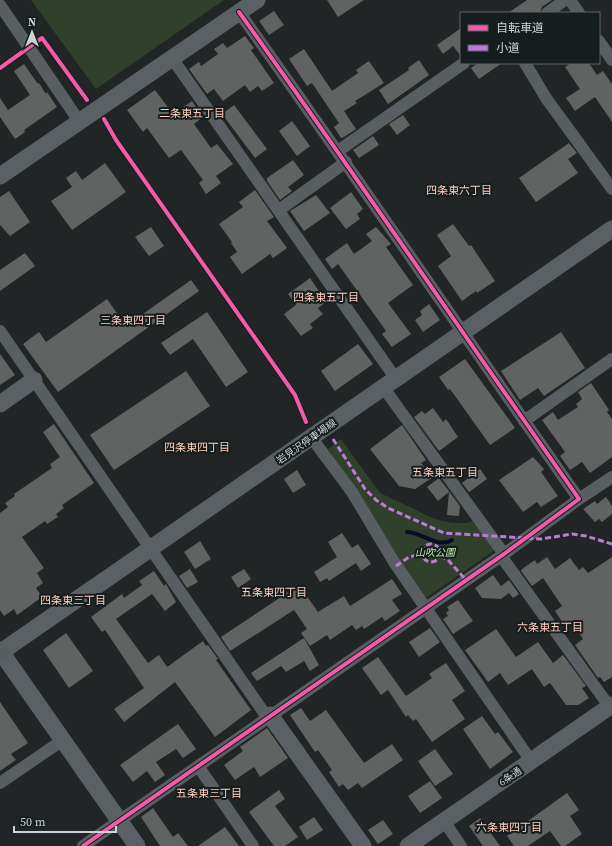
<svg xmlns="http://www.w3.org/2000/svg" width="612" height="846" font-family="'Source Serif 4','Noto Sans JP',serif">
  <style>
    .green { fill: #31402c }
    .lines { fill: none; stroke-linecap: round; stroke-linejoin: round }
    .stream { stroke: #080d28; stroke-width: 4 }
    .building { fill: #606362 }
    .street { stroke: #585e61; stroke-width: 12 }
    .secondary { stroke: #5a6063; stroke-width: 17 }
    .primary { stroke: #585f61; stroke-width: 19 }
    .quiet { stroke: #bd7bd9; stroke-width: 3; stroke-dasharray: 6 3; stroke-linecap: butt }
    .cycleway-casing { stroke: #161d1e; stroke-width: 6 }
    .cycleway { stroke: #f35aa7; stroke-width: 4 }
    .labels { text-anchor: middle; stroke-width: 4; stroke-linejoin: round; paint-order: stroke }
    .street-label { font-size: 10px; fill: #cdd2d3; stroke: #161d1e }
    .park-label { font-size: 10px; font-style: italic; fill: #bce7ac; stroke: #161d1e }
    .neighbourhood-label { font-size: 11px; fill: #fdccbc; stroke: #161d1e }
  </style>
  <rect width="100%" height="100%" fill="#212525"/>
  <path class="green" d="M31 0H224L96 89Z
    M341 439 380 493 435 519 452 523H467L473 521 495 550 426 598 401 563 328 449Z"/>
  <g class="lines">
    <path class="stream" d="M407 532C421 532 438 549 452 540"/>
  </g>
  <path class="building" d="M327 0H364L338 17Z
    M527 0H552L542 7 540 13H508Z
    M274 11 284 25 269 35 259 21Z
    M461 28V56L453 46 443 54 437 45Z
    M245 36 254 48 251 50 274 83 262 91 258 86 250 92 245 85 223 101 214 89 207 94 189 69 199 62 201 66 218 54 214 49 223 43 227 48Z
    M304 49 332 91 358 73 356 70 369 61 384 83 355 101 357 103 344 111 356 129 344 137 341 138 334 127 339 123 312 83 307 86 289 59Z
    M419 60 429 75 388 104 379 90 409 70 408 68Z
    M478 63H502L479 79 471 68Z
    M571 63H589L597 75 603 71 612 84V122L595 97 575 111 566 98 580 89 565 67Z
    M24 64 38 84 39 83 46 94 47 92 57 107 24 130 25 132 15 139 0 117V98L8 110 30 95 14 71Z
    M155 90 173 114 192 101 203 117 194 124 211 148 217 144 233 164 216 176 221 183 206 194 199 183 203 180 181 150 169 158 147 128 143 132 127 110Z
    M234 105 267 149 255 158 222 114Z
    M403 115 410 125 397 135 389 124Z
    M292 121 310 146 297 156 279 131Z
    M373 136 379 145 359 158 353 150Z
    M569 143 577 153 568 159 578 173 536 202 519 178Z
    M293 160 304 175 288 187 292 191 280 200 267 181V178Z
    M105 163 126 192 72 230 51 201 72 187 66 178 76 171 82 180Z
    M255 190 274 217 267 221 287 248 273 258 270 254 242 274 230 257 237 252 231 243 232 242 219 224 243 207 239 202Z
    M9 191 30 222 10 236 0 225V197Z
    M351 192 363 209 357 214 360 219 346 229 330 208Z
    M316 195 330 213 304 231 290 211Z
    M453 224 469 246 471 245 495 281 477 293 476 291 462 301 438 266 451 256 437 235Z
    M151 227 164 246 149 256 135 237Z
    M376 227 391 244 386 247 413 285 388 303 411 334 392 347 382 334 386 331 338 264 332 269 325 259 347 243 354 254 372 241 366 234Z
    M25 253 35 266 0 291V270Z
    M310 278 326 302 318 308 323 314 310 324 313 328 301 336 284 314 296 305 288 294Z
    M191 280 199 291 58 392 23 344 39 332 46 342 107 299 126 326Z
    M429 304 440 320 423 332 415 320 422 315 420 311Z
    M207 312 248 372 226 387 193 339 170 355 161 343Z
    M561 332 585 368 544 396 538 388 520 400 501 371Z
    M358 344 373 364 335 391 321 371Z
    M0 354 15 375 0 385Z
    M465 359 515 428 490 445 450 389 448 390 439 377Z
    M186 371 210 406 114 470 90 435Z
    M591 383 609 410 607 412 612 419V457L590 473 582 462 570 470 560 456 565 452 542 420 553 412 558 420 578 407 576 404 582 399 578 392Z
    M433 408 443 422 446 419 458 437 439 451 414 417 422 411 425 414Z
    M54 424 94 483 62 505 64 508 56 514 58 517 47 524 45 521 22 537 44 568 37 573 43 583 36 588 42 597 17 615 14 609 4 616 0 610V513L8 507 5 503 15 496 14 494 52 468 50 464 60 457 43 432Z
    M402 425 426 460 421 463 432 478 415 489 399 486 370 449Z
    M533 457 544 469 541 472 558 496 541 507 537 502 523 512 499 480Z
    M480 469 487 479 469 492 462 483Z
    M297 470 306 485 293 493 284 479Z
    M439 478 460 506 459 516 447 515 449 492 438 501 427 487Z
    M606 497 612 506V514L602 522 599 519 595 522 583 509 595 501 597 504Z
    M342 533 352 548 358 544 371 564 361 571 356 563 329 581 327 578 320 582 314 572 337 557 328 542Z
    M200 541 211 559 195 569 184 552Z
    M547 557 555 569 570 558 579 570 583 567 588 573 612 557V677L604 682 600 677 598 678 575 645 583 639 571 621 565 626 555 611 562 606 543 578 532 586 521 571 522 569 535 560 537 564Z
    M190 569 198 582 187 588 179 576Z
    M244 569 251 579 238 588 231 577Z
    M154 571 164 586 166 584 176 602 165 611 152 594 116 619 148 663 159 655 167 667 203 641 206 646 208 645 218 659 216 660 251 710 215 737 175 682 124 722 114 709 144 688 105 630 102 632 91 617 122 594 124 598 142 585 139 581Z
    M493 575 501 586 509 580 519 594 513 598 509 593 501 599 482 598 475 588Z
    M392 579 402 594 392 600 400 611 385 621 382 617 364 629 362 626 356 630 352 625 330 640 327 635 310 646 301 633 307 629 294 610 230 651 221 637 299 585 318 612 344 596 350 606Z
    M458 600 473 621 453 634 443 619 448 616 446 613 449 610 447 607Z
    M430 628 440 642 419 657 409 642Z
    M496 629 516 657 538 642 553 663 563 655 586 686 582 688 589 698 578 705H566L550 683 544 687 532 669 508 685 500 673 488 682 465 650Z
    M66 633 93 671 69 688 43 650Z
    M304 638 319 665 310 671 304 661 286 672 281 666 257 681 251 673Z
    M378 657 406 696 432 678 429 674 446 663 465 691 452 700 465 719 432 742 416 719 413 721 408 715 406 717 388 690 381 695 362 668Z
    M0 702 28 743 11 754 16 760 0 771Z
    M301 708 310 721 326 710 364 763 392 744 403 760 362 788 358 783 348 790 343 784 339 787 329 772 332 770 318 750 315 752 290 715Z
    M482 716 495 734 498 732 513 752 490 769 463 729Z
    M178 724 196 749 183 758 176 749 156 762 165 775 155 782 147 771 133 782 120 765Z
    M267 728 288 758 260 777 254 767 235 780 224 765 243 751 240 747Z
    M435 749 453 774 435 786 418 761Z
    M430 781 442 798 420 813 408 796Z
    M279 790 285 799 275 806 298 837 285 846H274L249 812Z
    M567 793 579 810 570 816 582 834 565 846H561L550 831 528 846H514L507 836Z
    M153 808 173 837 178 833 188 846H160L141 817Z
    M314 817 323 830 307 840 299 827Z
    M480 818 500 846H483L469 826Z
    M383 820 393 834 378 844 368 830Z
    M225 827 239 846H198Z"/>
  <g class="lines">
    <path class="street" d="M570 0 579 13
      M0 5 79 121
      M547 13 565 0
      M599 41 612 60
      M172 58 396 379
      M525 63 546 98 612 189
      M338 151 464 63
      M279 210 346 162
      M0 331 267 717
      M383 387 504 554
      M524 421 612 359
      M311 437 352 492 394 562 531 761
      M579 499 612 477
      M501 556 609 706
      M198 766 253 846
      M0 783 63 740
      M444 821 461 846
      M83 846 504 554 579 499C465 337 354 173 239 12"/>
    <path class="secondary" d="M0 176 257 0
      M0 404 34 380
      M270 715 363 846
      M137 846 1 652 612 229
      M408 846 612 705"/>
    <path class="primary" d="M0 651V652"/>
    <path class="quiet" d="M333 439 365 489 376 500 388 508 444 533 541 539 572 534 586 536 612 544
      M422 553a9 9 0 1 1 18 0a9 9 0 1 1-18 0Z
      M440 556 448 560 466 580
      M396 566 409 557 422 554"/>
    <defs>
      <path id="cycleway" d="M0 68 42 38 87 100
        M104 119 116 140 295 395 306 422
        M83 846 504 554 579 499C465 337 354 173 239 12"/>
    </defs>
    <use href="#cycleway" class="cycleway-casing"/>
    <use href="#cycleway" class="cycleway"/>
  </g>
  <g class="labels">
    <g class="street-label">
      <text transform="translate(306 441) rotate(-35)" y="4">岩見沢停車場線</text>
      <text transform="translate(510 776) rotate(-34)" y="4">6条通</text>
    </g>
    <g class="park-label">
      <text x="435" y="556">山吹公園</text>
    </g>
    <g class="neighbourhood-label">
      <text x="192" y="117">二条東五丁目</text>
      <text x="459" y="194">四条東六丁目</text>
      <text x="326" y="301">四条東五丁目</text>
      <text x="133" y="324">三条東四丁目</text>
      <text x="197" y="451">四条東四丁目</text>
      <text x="445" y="476">五条東五丁目</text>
      <text x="274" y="596">五条東四丁目</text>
      <text x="73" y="604">四条東三丁目</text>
      <text x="550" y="631">六条東五丁目</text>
      <text x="209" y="797">五条東三丁目</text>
      <text x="509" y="831">六条東四丁目</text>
    </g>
  </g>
  <rect x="460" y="12" width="140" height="52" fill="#161d1e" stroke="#5f6566"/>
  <rect x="468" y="25" width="20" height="6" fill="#f35aa7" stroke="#5f6566"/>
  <text x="496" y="32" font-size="12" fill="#cdd2d3">自転車道</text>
  <rect x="468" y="45" width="20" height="6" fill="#bd7bd9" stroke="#5f6566"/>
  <text x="496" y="52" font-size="12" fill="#cdd2d3">小道</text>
  <g transform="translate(32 32)" stroke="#161d1e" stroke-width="3" paint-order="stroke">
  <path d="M0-3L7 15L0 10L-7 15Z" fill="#cdd2d3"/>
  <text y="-6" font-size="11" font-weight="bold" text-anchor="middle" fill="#cdd2d3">N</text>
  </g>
  <path d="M14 826v6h102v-6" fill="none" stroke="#cdd2d3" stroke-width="2"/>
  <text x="20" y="826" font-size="12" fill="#cdd2d3" stroke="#161d1e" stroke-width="3" paint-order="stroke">50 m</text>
</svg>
